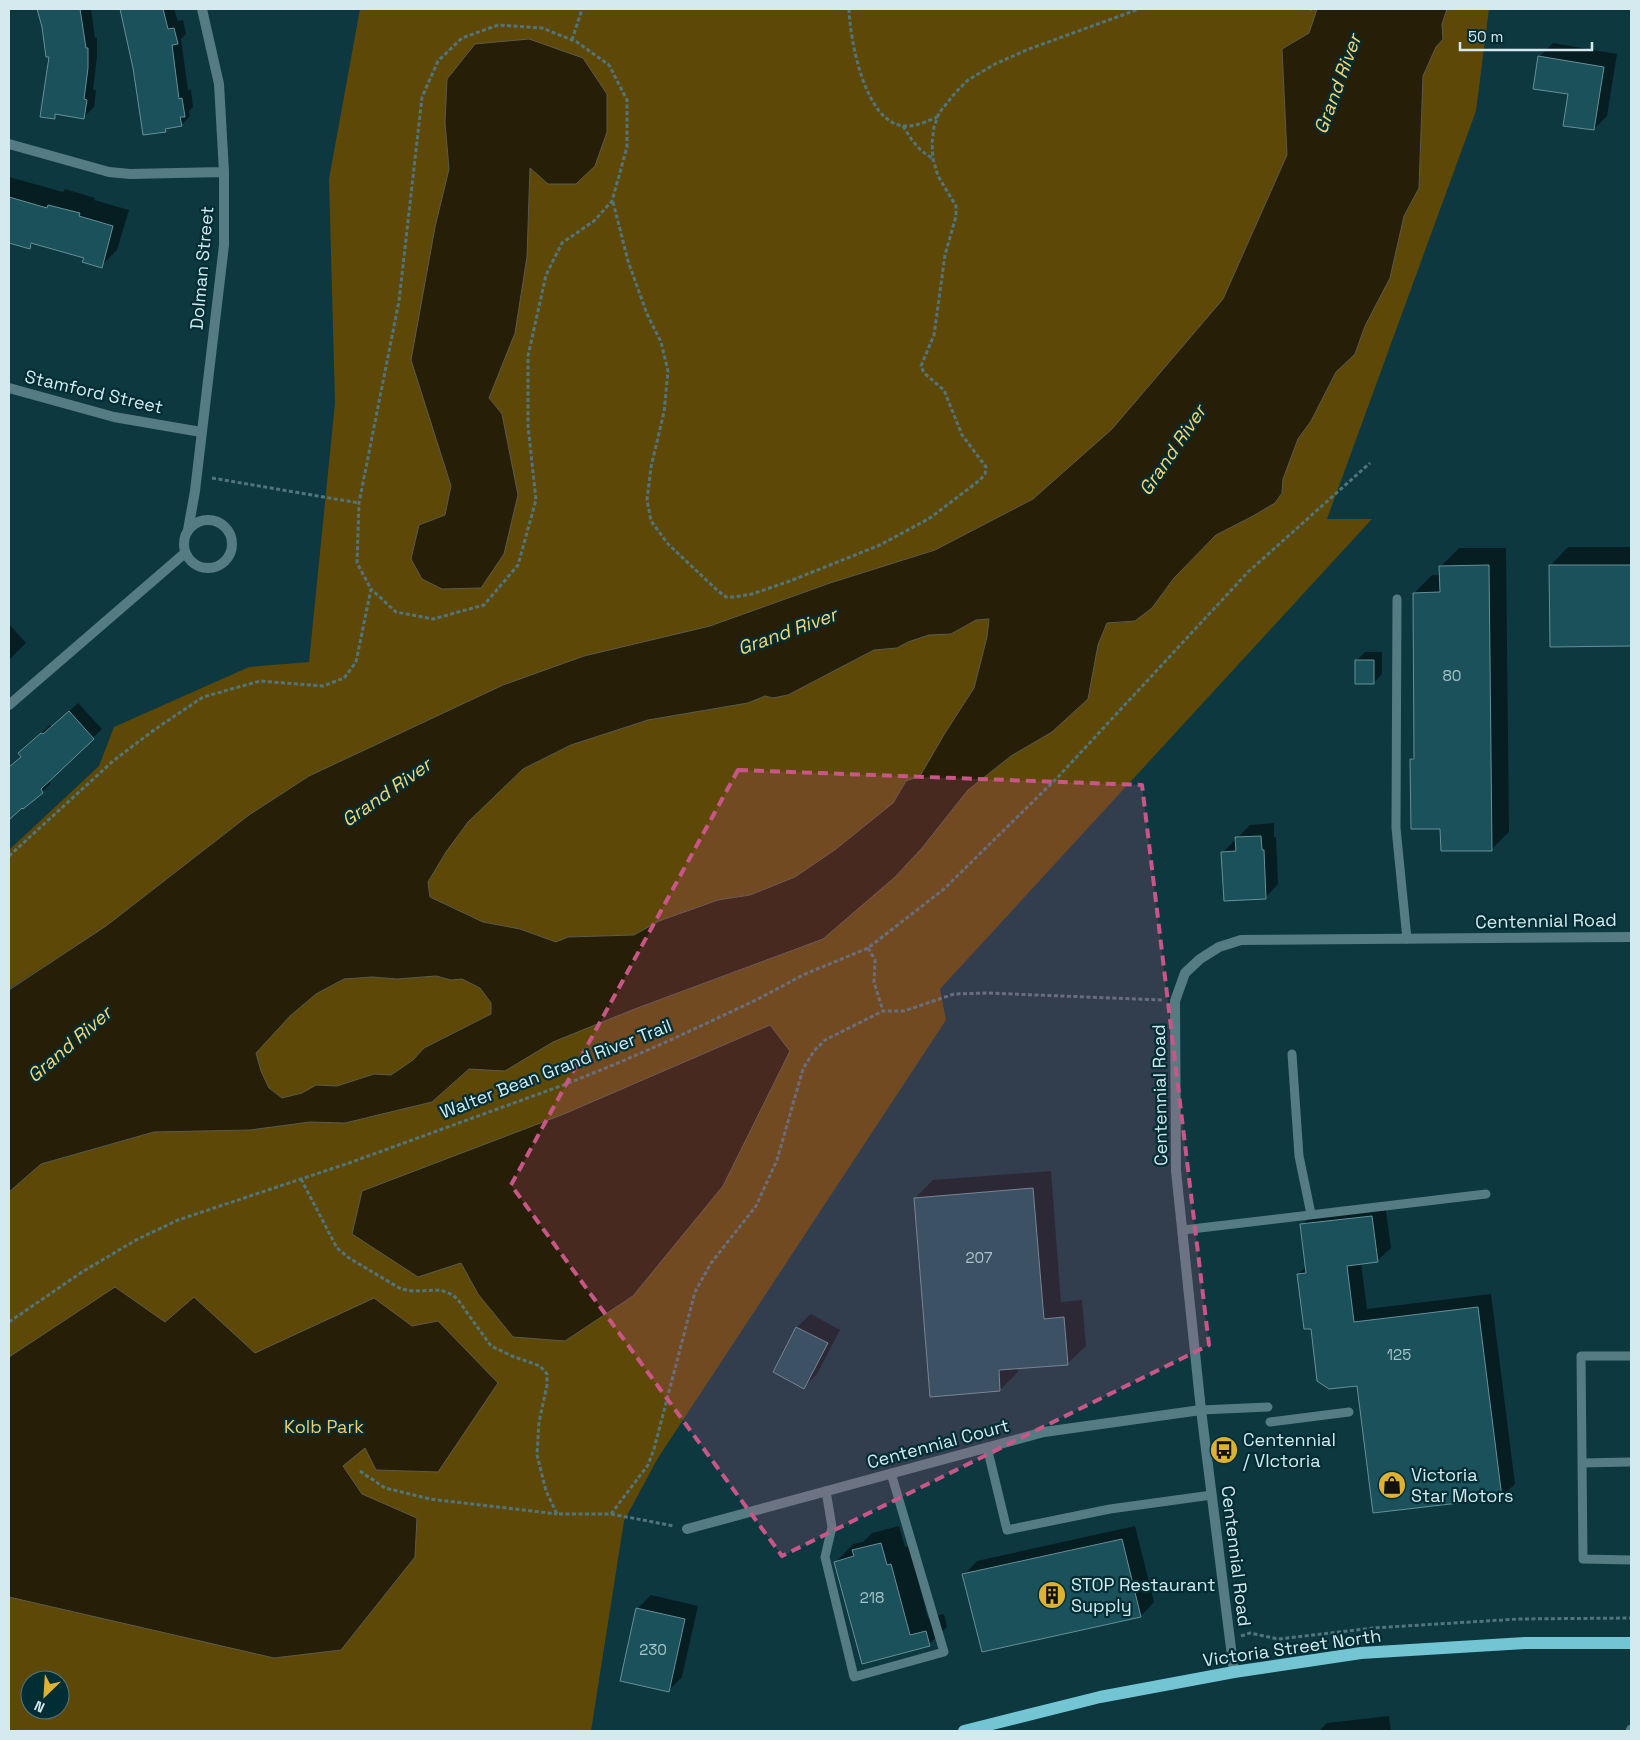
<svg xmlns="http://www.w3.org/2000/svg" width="1640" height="1740" font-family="'Space Grotesk',sans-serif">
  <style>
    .green { fill: #5d4808; fill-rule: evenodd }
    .water { fill: #271e07; stroke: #5b5b4d; fill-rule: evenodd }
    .shadow { fill: #0007 }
    .building { fill: #1a515a; stroke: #669098 }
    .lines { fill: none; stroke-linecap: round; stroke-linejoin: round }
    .path { stroke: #51757c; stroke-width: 3; stroke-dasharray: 4 2.5; stroke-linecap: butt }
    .lane { stroke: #567c83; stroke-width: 9 }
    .street { stroke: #567c83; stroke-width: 10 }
    .primary { stroke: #73c5d4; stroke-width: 12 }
    .marked { fill: #c85787; fill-opacity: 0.2; stroke: #c85787; stroke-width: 4; stroke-dasharray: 10 6; stroke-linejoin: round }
    .labels { text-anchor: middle; stroke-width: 4.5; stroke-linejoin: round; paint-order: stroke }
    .number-label { font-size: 15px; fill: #a6c4ca }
    .street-label { font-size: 18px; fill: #d5eaef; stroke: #012e35 }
    .park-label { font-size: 18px; fill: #f3cd68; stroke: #012e35 }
    .poi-label { font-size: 18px; fill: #d5eaef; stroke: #012e35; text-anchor: start }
    .water-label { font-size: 19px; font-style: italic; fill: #fbd570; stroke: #012e35 }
  </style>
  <rect width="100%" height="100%" fill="#0d3840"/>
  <path class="green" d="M360 9H1317L1309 33 1282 49 1287 155 1223 299 1163 385 1033 499 935 550 830 583 710 626 503 685 309 776 249 815 106 926 9 989V850L99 766 114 727 249 667 309 662 335 403 329 179ZM447 79 530 167 527 257 515 333 489 398 502 414 422 579 411 559 419 525 445 515 451 486 434 432 435 227 449 169 445 123Z
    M1447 9H1489L1476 111 1327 519H1372L940 989 946 1020 658 1458 624 1521 591 1731H9V1192L41 1164 154 1132 250 1130 310 1122 345 1123 432 1102 469 1069 505 1070 553 1042 632 1010 823 939 895 877 922 848 968 790 1011 756 1052 732 1088 699 1098 645 1107 622 1122 623 1152 608 1174 578 1216 535 1253 516 1275 503 1282 494 1283 479 1298 438 1311 421 1336 372 1355 354 1365 326 1390 278 1404 216 1419 188 1423 76 1436 47 1443 39 1442 24ZM30 1680H60V1710H30Z
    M989 619 987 637 974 688 945 733 920 776 906 781 893 803 836 849 796 877 750 895 718 900 659 921 634 935 568 937 556 942 520 929 483 922 430 897 428 882 446 852 468 822 523 769 571 745 648 720 748 703 765 696 773 698 788 695 874 650 897 648 908 642 929 635 951 634 976 620Z
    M436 976 451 980 462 978 480 988 491 1003V1014L424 1048 413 1060 391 1075H374L337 1086 316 1085 302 1093 282 1098 269 1088 261 1071 256 1053 290 1016 316 994 344 979 372 977 397 979Z"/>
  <path class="water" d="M1317 9H1447L1442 24 1443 39 1436 47 1423 76 1419 188 1404 216 1390 278 1365 326 1355 354 1336 372 1311 421 1298 439 1283 479 1282 493 1275 503 1253 516 1216 535 1174 578 1152 608 1135 621 1107 623 1098 645 1088 699 1052 732 1011 756 968 790 922 848 895 877 823 939 632 1010 553 1042 505 1071 469 1069 432 1102 345 1123 310 1122 250 1130 154 1132 41 1164 9 1192V990L106 926 249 815 309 776 503 685 584 656 710 626 830 583 935 550 1033 499 1112 429 1223 299 1287 155 1282 49 1309 33ZM989 619 987 637 974 688 945 733 920 776 906 781 893 803 836 849 795 877 750 895 718 900 659 921 634 935 568 937 556 942 520 929 483 922 430 897 428 882 446 852 468 822 523 769 571 745 648 720 748 703 765 696 773 698 788 695 874 650 897 648 908 642 929 635 951 634 976 620ZM436 976 451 980 462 979 480 988 491 1003V1014L424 1048 413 1060 391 1075 374 1074 337 1086 316 1085 302 1093 282 1098 269 1088 261 1071 256 1053 290 1016 316 994 344 979 372 977 397 979Z
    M529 39 583 58 607 94V132L595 166 576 184H548L530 168 527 257 515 333 489 398 502 414 518 495 504 554 481 588 442 589 422 579 411 559 419 525 445 515 451 486 411 360 435 227 449 169 445 123 447 79 475 44Z
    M770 1025 790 1051 723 1186 633 1296 565 1341 513 1337 478 1294 461 1263 418 1277 352 1234 362 1191 564 1114Z
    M115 1287 165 1322 194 1297 255 1353 374 1298 412 1326 438 1321 498 1383 438 1472 376 1470 365 1448 343 1466 362 1494 417 1518 415 1557 341 1650 274 1658 9 1597V1357Z"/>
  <path class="shadow" d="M39 9H91L95 38H97V57L93 90H96L94 107 84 117 58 114 54 117 51 56H47Z
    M121 9H174L178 21 183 20 186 34 181 39 188 90H191L193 107 189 111 190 116 181 125 169 127 165 131 128 37Z
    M1553 43 1617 54 1607 116 1594 129 1570 93 1539 57Z
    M9 177 63 192 65 189 95 198 94 200 129 210 117 250 101 266 85 257 34 243 29 247 9 242Z
    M1568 547H1631V645H1551V565Z
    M1459 548H1506L1509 832 1491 850 1442 828 1411 759 1415 755 1414 593 1432 575H1441V566Z
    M9 624 26 643 9 660Z
    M1365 652H1382V674L1374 683 1356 661Z
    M78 703 102 729 48 780 51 783 42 792 23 808 22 806 9 818V768L22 756 28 745 50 725 52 727Z
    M1274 823V837H1276L1278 884 1265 898 1223 852 1250 825Z
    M1051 1171 1061 1302 1082 1300 1086 1346 1068 1363 1017 1367 1018 1372 1000 1390 915 1198 933 1180Z
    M1385 1203 1391 1248 1377 1261 1361 1263 1367 1309 1491 1294 1515 1484 1501 1497 1358 1385 1312 1327 1298 1274 1307 1266 1302 1225 1315 1212Z
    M811 1314 840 1330 817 1374 804 1387 774 1371 797 1327Z
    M899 1526 905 1547 909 1546 928 1618 944 1614 947 1627 929 1644 862 1662 836 1562 853 1544 863 1542 872 1533Z
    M1135 1526 1154 1602 1141 1616 983 1651 964 1575 977 1561Z
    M651 1595 698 1606 682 1677 669 1690 621 1680 638 1608Z
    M1389 1716 1391 1731H1319L1327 1723Z"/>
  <path class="building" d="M37 9H80L86 48H88V68L84 99 87 100 84 119 55 114V119L40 117 49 57H46L42 27Z
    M120 9H163L168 29 174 28 178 44 172 45 179 99 182 98 185 117H180L182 126 165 129 166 132 143 135 133 68Z
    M1538 56 1604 67 1594 130 1563 126 1568 94 1533 89Z
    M9 197 47 208 48 205 80 213 79 216 113 226 102 268 82 262 84 258 31 243 30 249 9 243Z
    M1489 565 1492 851H1441L1440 829H1411L1410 759H1414L1413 593 1440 592 1439 566Z
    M1549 565H1631V646L1550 647Z
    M1355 660H1374V684H1355Z
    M69 711 94 739 41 789 43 793 23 809 22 808 9 820V767L21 757 18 753 41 733 43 734Z
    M1261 836 1262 850H1264L1266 899 1224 901 1221 852 1236 851 1235 837Z
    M1033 1188 1044 1319 1064 1317 1068 1365 999 1370 1000 1391 930 1397 914 1198Z
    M1372 1216 1378 1262 1347 1266 1354 1322 1478 1307 1502 1498 1373 1513 1357 1386 1329 1389 1317 1381 1311 1329H1304L1297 1274 1306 1273 1300 1224Z
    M796 1327 828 1343 804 1389 773 1372Z
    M1122 1539 1141 1617 982 1652 962 1574Z
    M881 1543 887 1565 891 1564 910 1635 926 1631 930 1646 862 1664 834 1562 854 1556 852 1550Z
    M636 1608 685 1619 669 1692 620 1681Z"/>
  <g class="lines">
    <path class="path" d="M849 9C850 40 865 123 904 126 916 127 927 121 937 117
      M1311 9 1312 10
      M572 40 582 9
      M903 126C911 139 919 152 933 158
      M613 202 628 261 647 314 661 342 668 371 664 412 651 467 647 500 651 521 668 544 717 590 726 597H734L752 594 790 581 880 545 930 518 980 480 985 474 986 467 962 435 944 390 924 373 921 366 934 335 945 255 956 216V206L938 176 933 159 932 143 934 127 939 113 955 93 968 80 995 64 1029 49 1139 9
      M212 478 359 503
      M9 856 113 761 154 730 203 697 260 681 323 686 344 678 356 662 371 589 357 563 359 503 399 301 422 97 438 61 462 38 498 25 542 28 577 42 609 65 627 100V147L612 201 594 221 562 243 546 275 528 356V426L536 500 518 565 484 605 433 619 396 612 371 589
      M868 948 875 960 874 982 883 1011
      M301 1179 337 1248 349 1258 401 1289 413 1291 441 1290 453 1295 458 1300 491 1346 512 1356 540 1366 547 1374V1385L539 1422 537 1455 546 1491 557 1514H611L674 1526
      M9 1322 82 1272 136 1240 178 1220 349 1163 566 1084 618 1063 675 1038 756 1000 805 974 868 948 944 889 1058 777 1248 572 1370 463
      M360 1471 385 1488 430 1499 557 1514
      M611 1514 648 1465 654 1449 695 1292 711 1263 756 1206 777 1160 803 1069 814 1051 825 1040 883 1011H904L954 994 987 993 1162 1000
      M1241 1636 1250 1633 1278 1639 1373 1628 1518 1619 1631 1618"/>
    <path class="lane" d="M1397 599 1396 828 1407 939
      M1292 1054 1299 1156 1311 1214
      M1183 1230 1486 1194
      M1631 1356H1581L1583 1559 1631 1560
      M1201 1410 1268 1407
      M1270 1422 1349 1412
      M987 1447 1007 1530 1110 1509 1212 1495
      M1582 1463 1629 1462
      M826 1491 832 1527 825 1557 854 1677 944 1652 891 1473
      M1630 1731 1631 1729"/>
    <path class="street" d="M9 144 109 172 130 174 224 172
      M9 388 114 417 201 432
      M184 544a24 24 0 1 1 48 0a24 24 0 1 1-48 0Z
      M188 530 195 491 224 245V172L219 84 202 9
      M9 705 185 553
      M687 1529 1044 1432 1201 1410
      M1234 1672 1201 1410 1176 1171 1175 1001 1185 973 1200 959 1219 947 1241 940 1631 937"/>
    <path class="primary" d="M964 1731 1100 1697 1234 1672 1361 1653 1525 1643H1631"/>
  </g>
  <path class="marked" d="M738 770 1142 785 1209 1345 782 1556 511 1185Z"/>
  <defs>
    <symbol id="bus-disc" viewBox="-11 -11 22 22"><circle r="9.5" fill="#ddb233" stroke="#012e35"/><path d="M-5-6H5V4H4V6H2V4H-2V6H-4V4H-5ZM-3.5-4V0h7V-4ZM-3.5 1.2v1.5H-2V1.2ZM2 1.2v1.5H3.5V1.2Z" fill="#111"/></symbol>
    <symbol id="shop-disc" viewBox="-11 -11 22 22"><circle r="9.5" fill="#ddb233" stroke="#012e35"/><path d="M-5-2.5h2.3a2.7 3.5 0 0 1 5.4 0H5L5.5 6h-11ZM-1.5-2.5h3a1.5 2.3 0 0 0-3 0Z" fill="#111"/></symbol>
    <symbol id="building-disc" viewBox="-11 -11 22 22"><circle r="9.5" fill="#ddb233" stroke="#012e35"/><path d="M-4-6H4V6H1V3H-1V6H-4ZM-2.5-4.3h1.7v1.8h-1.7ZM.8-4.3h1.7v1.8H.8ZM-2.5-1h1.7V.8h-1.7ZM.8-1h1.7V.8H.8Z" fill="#111"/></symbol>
  </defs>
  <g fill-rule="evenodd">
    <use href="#bus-disc" x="1208" y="1434" width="32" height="32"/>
    <use href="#shop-disc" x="1376" y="1469" width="32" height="32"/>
    <use href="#building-disc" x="1036" y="1579" width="32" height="32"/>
  </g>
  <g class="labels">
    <g class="number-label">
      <text x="1452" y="681">80</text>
      <text x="979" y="1263">207</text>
      <text x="1399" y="1360">125</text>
      <text x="872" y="1603">218</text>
      <text x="653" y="1655">230</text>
    </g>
    <g class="street-label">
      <text transform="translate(202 268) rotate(-85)" y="6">Dolman Street</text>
      <text transform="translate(94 392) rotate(13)" y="6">Stamford Street</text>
      <text transform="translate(1546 921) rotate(-1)" y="6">Centennial Road</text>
      <text transform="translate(556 1069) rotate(-21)" y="6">Walter Bean Grand River Trail</text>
      <text transform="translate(1160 1095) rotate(-91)" y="6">Centennial Road</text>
      <text transform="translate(938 1444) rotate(-15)" y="6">Centennial Court</text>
      <text transform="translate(1236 1556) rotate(83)" y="6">Centennial Road</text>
      <text transform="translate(1292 1648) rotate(-8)" y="6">Victoria Street North</text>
    </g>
    <g class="park-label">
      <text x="324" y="1433">Kolb Park</text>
    </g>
    <g class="poi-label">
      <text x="1243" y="1446">Centennial<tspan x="1243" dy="21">/ VIctoria</tspan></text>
      <text x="1411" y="1481">Victoria<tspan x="1411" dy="21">Star Motors</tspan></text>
      <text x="1071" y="1591">STOP Restaurant<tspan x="1071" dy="21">Supply</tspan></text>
    </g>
    <g class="water-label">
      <text transform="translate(1337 84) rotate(-70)" y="7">Grand River</text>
      <text transform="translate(1172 450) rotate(-56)" y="7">Grand River</text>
      <text transform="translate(787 631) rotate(-20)" y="7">Grand River</text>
      <text transform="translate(386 792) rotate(-35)" y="7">Grand River</text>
      <text transform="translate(69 1044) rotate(-41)" y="7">Grand River</text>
    </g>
  </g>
  <rect width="1640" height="1740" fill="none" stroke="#d5eaef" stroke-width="20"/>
  <g transform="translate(45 1695) rotate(205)"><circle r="24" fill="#012e35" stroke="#56797f"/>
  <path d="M0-4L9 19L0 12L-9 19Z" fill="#ddb233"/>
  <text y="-8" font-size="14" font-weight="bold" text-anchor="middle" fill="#d5eaef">N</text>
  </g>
  <path d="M1460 42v8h132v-8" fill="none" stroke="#d5eaef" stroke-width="2.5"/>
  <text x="1468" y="42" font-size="15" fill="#d5eaef" stroke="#012e35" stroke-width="4" paint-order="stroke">50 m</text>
</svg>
